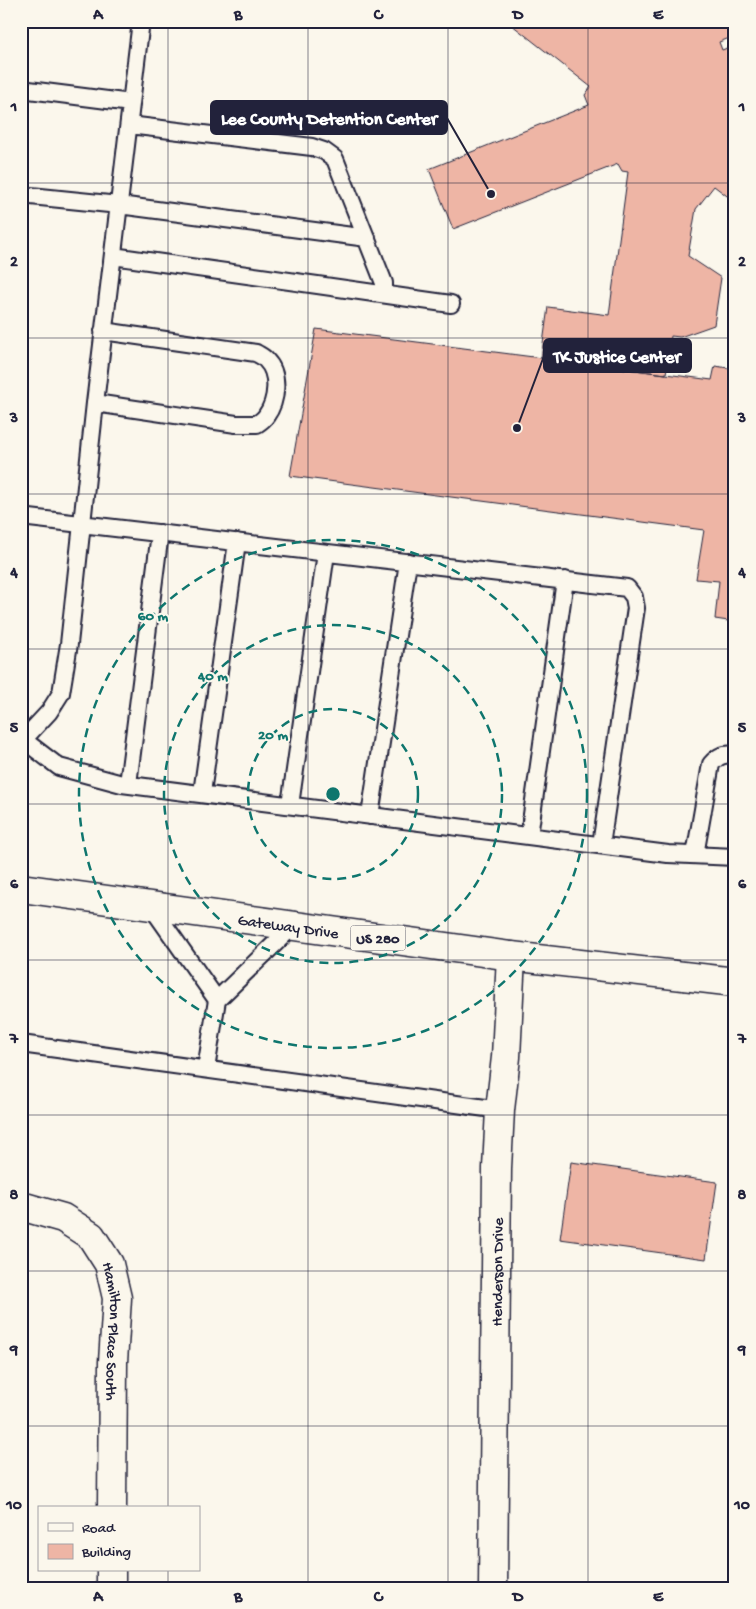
<svg xmlns="http://www.w3.org/2000/svg" width="756" height="1609" font-family="'Gochi Hand',sans-serif">
  <style>
    .building { fill: #eeb5a5; stroke: #22223b }
    .lines { fill: none; stroke-linecap: round; stroke-linejoin: round }
    .lane-casing { stroke: #22223b; stroke-width: 20 }
    .street-casing { stroke: #22223b; stroke-width: 31 }
    .highway-casing { stroke: #22223b; stroke-width: 31 }
    .lane { stroke: #fbf7ec; stroke-width: 16 }
    .street { stroke: #fbf7ec; stroke-width: 28 }
    .highway { stroke: #fbf7ec; stroke-width: 28 }
    .grid { fill: none; stroke: #22223b; stroke-width: 1; stroke-opacity: 0.55 }
    .ring { fill: none; stroke: #0f766e; stroke-width: 2.5; stroke-dasharray: 9 6 }
    .labels { text-anchor: middle; stroke-width: 4; stroke-linejoin: round; paint-order: stroke }
    .shield { fill: #fbf7ec; stroke: #636270; stroke-width: 1 }
    .shield-label { font-size: 15px; font-weight: bold; fill: #22223b }
    .street-label { font-size: 16px; fill: #22223b; stroke: #fbf7ec }
    .centre { fill: #0f766e; stroke: #fbf7ec; stroke-width: 2.5 }
    .ring-label { font-size: 15px; text-anchor: middle; font-weight: bold; fill: #0f766e; stroke: #fbf7ec; stroke-width: 4; stroke-linejoin: round; paint-order: stroke }
    .leader { fill: none; stroke: #22223b; stroke-width: 2 }
    .callout-dot { fill: #22223b; stroke: #fbf7ec; stroke-width: 2 }
    .callout { fill: #22223b; stroke: #22223b; stroke-width: 2 }
    .callout-label { font-size: 18px; text-anchor: middle; font-weight: bold; fill: #fff }
    .neatline { fill: none; stroke: #22223b; stroke-width: 2 }
    .grid-label { font-size: 16px; text-anchor: middle; font-weight: bold; fill: #22223b }
  </style>
  <rect width="100%" height="100%" fill="#fbf7ec"/>
  <filter id="ink" filterUnits="userSpaceOnUse"><feTurbulence type="fractalNoise" baseFrequency=".02" numOctaves="2"/><feDisplacementMap in="SourceGraphic" scale="10" xChannelSelector="R" yChannelSelector="G"/><feConvolveMatrix kernelMatrix="1 2 1 2 8 2 1 2 1" color-interpolation-filters="sRGB"/></filter>
  <g filter="url(#ink)">
    <path class="building" d="M507 21H735V36L719 42 722 50 735 45V202L714 186 696 209 688 256 721 278 714 325 680 337 671 336 666 374 541 358 548 307 609 315 628 172 622 171 618 164 453 229 429 169 589 105 585 95 591 87Z
      M316 329 712 380 715 366 735 369V622L715 619 719 581 696 579 704 530 290 476Z
      M735 672V705L730 704Z
      M571 1162 717 1182 706 1259 560 1239Z"/>
    <g class="lines">
      <defs>
        <path id="lane" d="M21 89 131 103
          M129 125 312 147 324 151 335 159 384 283V294
          M21 195 119 205 367 238
          M113 256 451 304
          M95 403 236 424H257C260 422 264 419 266 416 277 401 280 374 266 360 264 357 259 355 256 353L103 331
          M21 517 627 588 634 597 636 608 601 845
          M21 738 59 767 122 784 668 854 735 857
          M23 740 49 712 61 693 69 644 95 403 141 21
          M128 784 160 533
          M202 793 237 542
          M290 805 326 553
          M370 816 408 562
          M529 836 565 580
          M695 855 711 764C718 756 724 753 735 755
          M151 906 217 1000
          M21 1044 500 1110
          M206 1069 217 1000 293 926"/>
        <g id="street">
          <path id="s1" d="M21 1206 63 1218 91 1236 109 1264 117 1298 113 1362 112 1508"/>
          <path d="M111 1588V1570"/>
          <path id="s2" d="M493 1588 497 1168 500 1110 506 1057 511 956"/>
        </g>
        <g id="highway">
          <path id="s3" d="M21 888 511 956 735 982"/>
        </g>
      </defs>
      <use href="#lane" class="lane-casing"/>
      <use href="#street" class="street-casing"/>
      <use href="#highway" class="highway-casing"/>
      <use href="#lane" class="lane"/>
      <use href="#street" class="street"/>
      <use href="#highway" class="highway"/>
    </g>
  </g>
  <path class="grid" d="M168 21V1508M308 21V1588M448 21V1588M588 21V1588M21 183H735M21 338H735M21 494H735M21 649H735M21 804H735M21 960H735M21 1115H735M21 1271H735M21 1426H735M168 1570V1588"/>
  <g class="ring">
    <circle cx="333" cy="794" r="85"/>
    <circle cx="333" cy="794" r="169"/>
    <circle cx="333" cy="794" r="254"/>
  </g>
  <g class="labels">
    <rect class="shield" x="350.5" y="925.5" width="55" height="25" rx="4"/>
    <g class="shield-label">
      <text x="378" y="943">US 280</text>
    </g>
    <g class="street-label">
      <text dy="6" stroke="none"><textPath href="#s3" startOffset="270">Gateway Drive</textPath></text>
      <text dy="6" stroke="none"><textPath href="#s2" startOffset="316">Henderson Drive</textPath></text>
      <text dy="6" stroke="none"><textPath href="#s1" startOffset="178">Hamilton Place South</textPath></text>
    </g>
  </g>
  <circle cx="333" cy="794" r="8" class="centre"/>
  <g class="ring-label">
    <text x="153" y="620">60 m</text>
    <text x="213" y="680">40 m</text>
    <text x="273" y="739">20 m</text>
  </g>
  <path class="leader" d="M491 194L447 118M517 428L544 356"/>
  <g class="callout-dot">
    <circle cx="491" cy="194" r="5"/>
    <circle cx="517" cy="428" r="5"/>
  </g>
  <g class="callout">
    <rect x="211" y="101" width="236" height="33" rx="5"/>
    <rect x="544" y="339" width="147" height="33" rx="5"/>
  </g>
  <g class="callout-label">
    <text x="329" y="124">Lee County Detention Center</text>
    <text x="617" y="362">TK Justice Center</text>
  </g>
  <rect width="756" height="1609" fill="none" stroke="#fbf7ec" stroke-width="55"/>
  <rect x="38" y="1506" width="162" height="65" fill="#fbf7ec" stroke="#a4a2a5"/>
  <rect x="48" y="1523" width="25" height="8" fill="#fbf7ec" stroke="#a4a2a5"/>
  <text x="82" y="1532" font-size="15" fill="#22223b">Road</text>
  <rect x="48" y="1544" width="25" height="15" fill="#eeb5a5" stroke="#a4a2a5"/>
  <text x="82" y="1556" font-size="15" fill="#22223b">Building</text>
  <rect x="28" y="28" width="700" height="1554" class="neatline"/>
  <g class="grid-label">
    <text x="98" y="19">A</text>
    <text x="238" y="19">B</text>
    <text x="378" y="19">C</text>
    <text x="518" y="19">D</text>
    <text x="658" y="19">E</text>
    <text x="14" y="111">1</text>
    <text x="742" y="111">1</text>
    <text x="14" y="266">2</text>
    <text x="742" y="266">2</text>
    <text x="14" y="422">3</text>
    <text x="742" y="422">3</text>
    <text x="14" y="577">4</text>
    <text x="742" y="577">4</text>
    <text x="14" y="732">5</text>
    <text x="742" y="732">5</text>
    <text x="14" y="888">6</text>
    <text x="742" y="888">6</text>
    <text x="14" y="1043">7</text>
    <text x="742" y="1043">7</text>
    <text x="14" y="1199">8</text>
    <text x="742" y="1199">8</text>
    <text x="14" y="1354">9</text>
    <text x="742" y="1354">9</text>
    <text x="14" y="1509">10</text>
    <text x="742" y="1509">10</text>
    <text x="98" y="1601">A</text>
    <text x="238" y="1601">B</text>
    <text x="378" y="1601">C</text>
    <text x="518" y="1601">D</text>
    <text x="658" y="1601">E</text>
  </g>
</svg>
